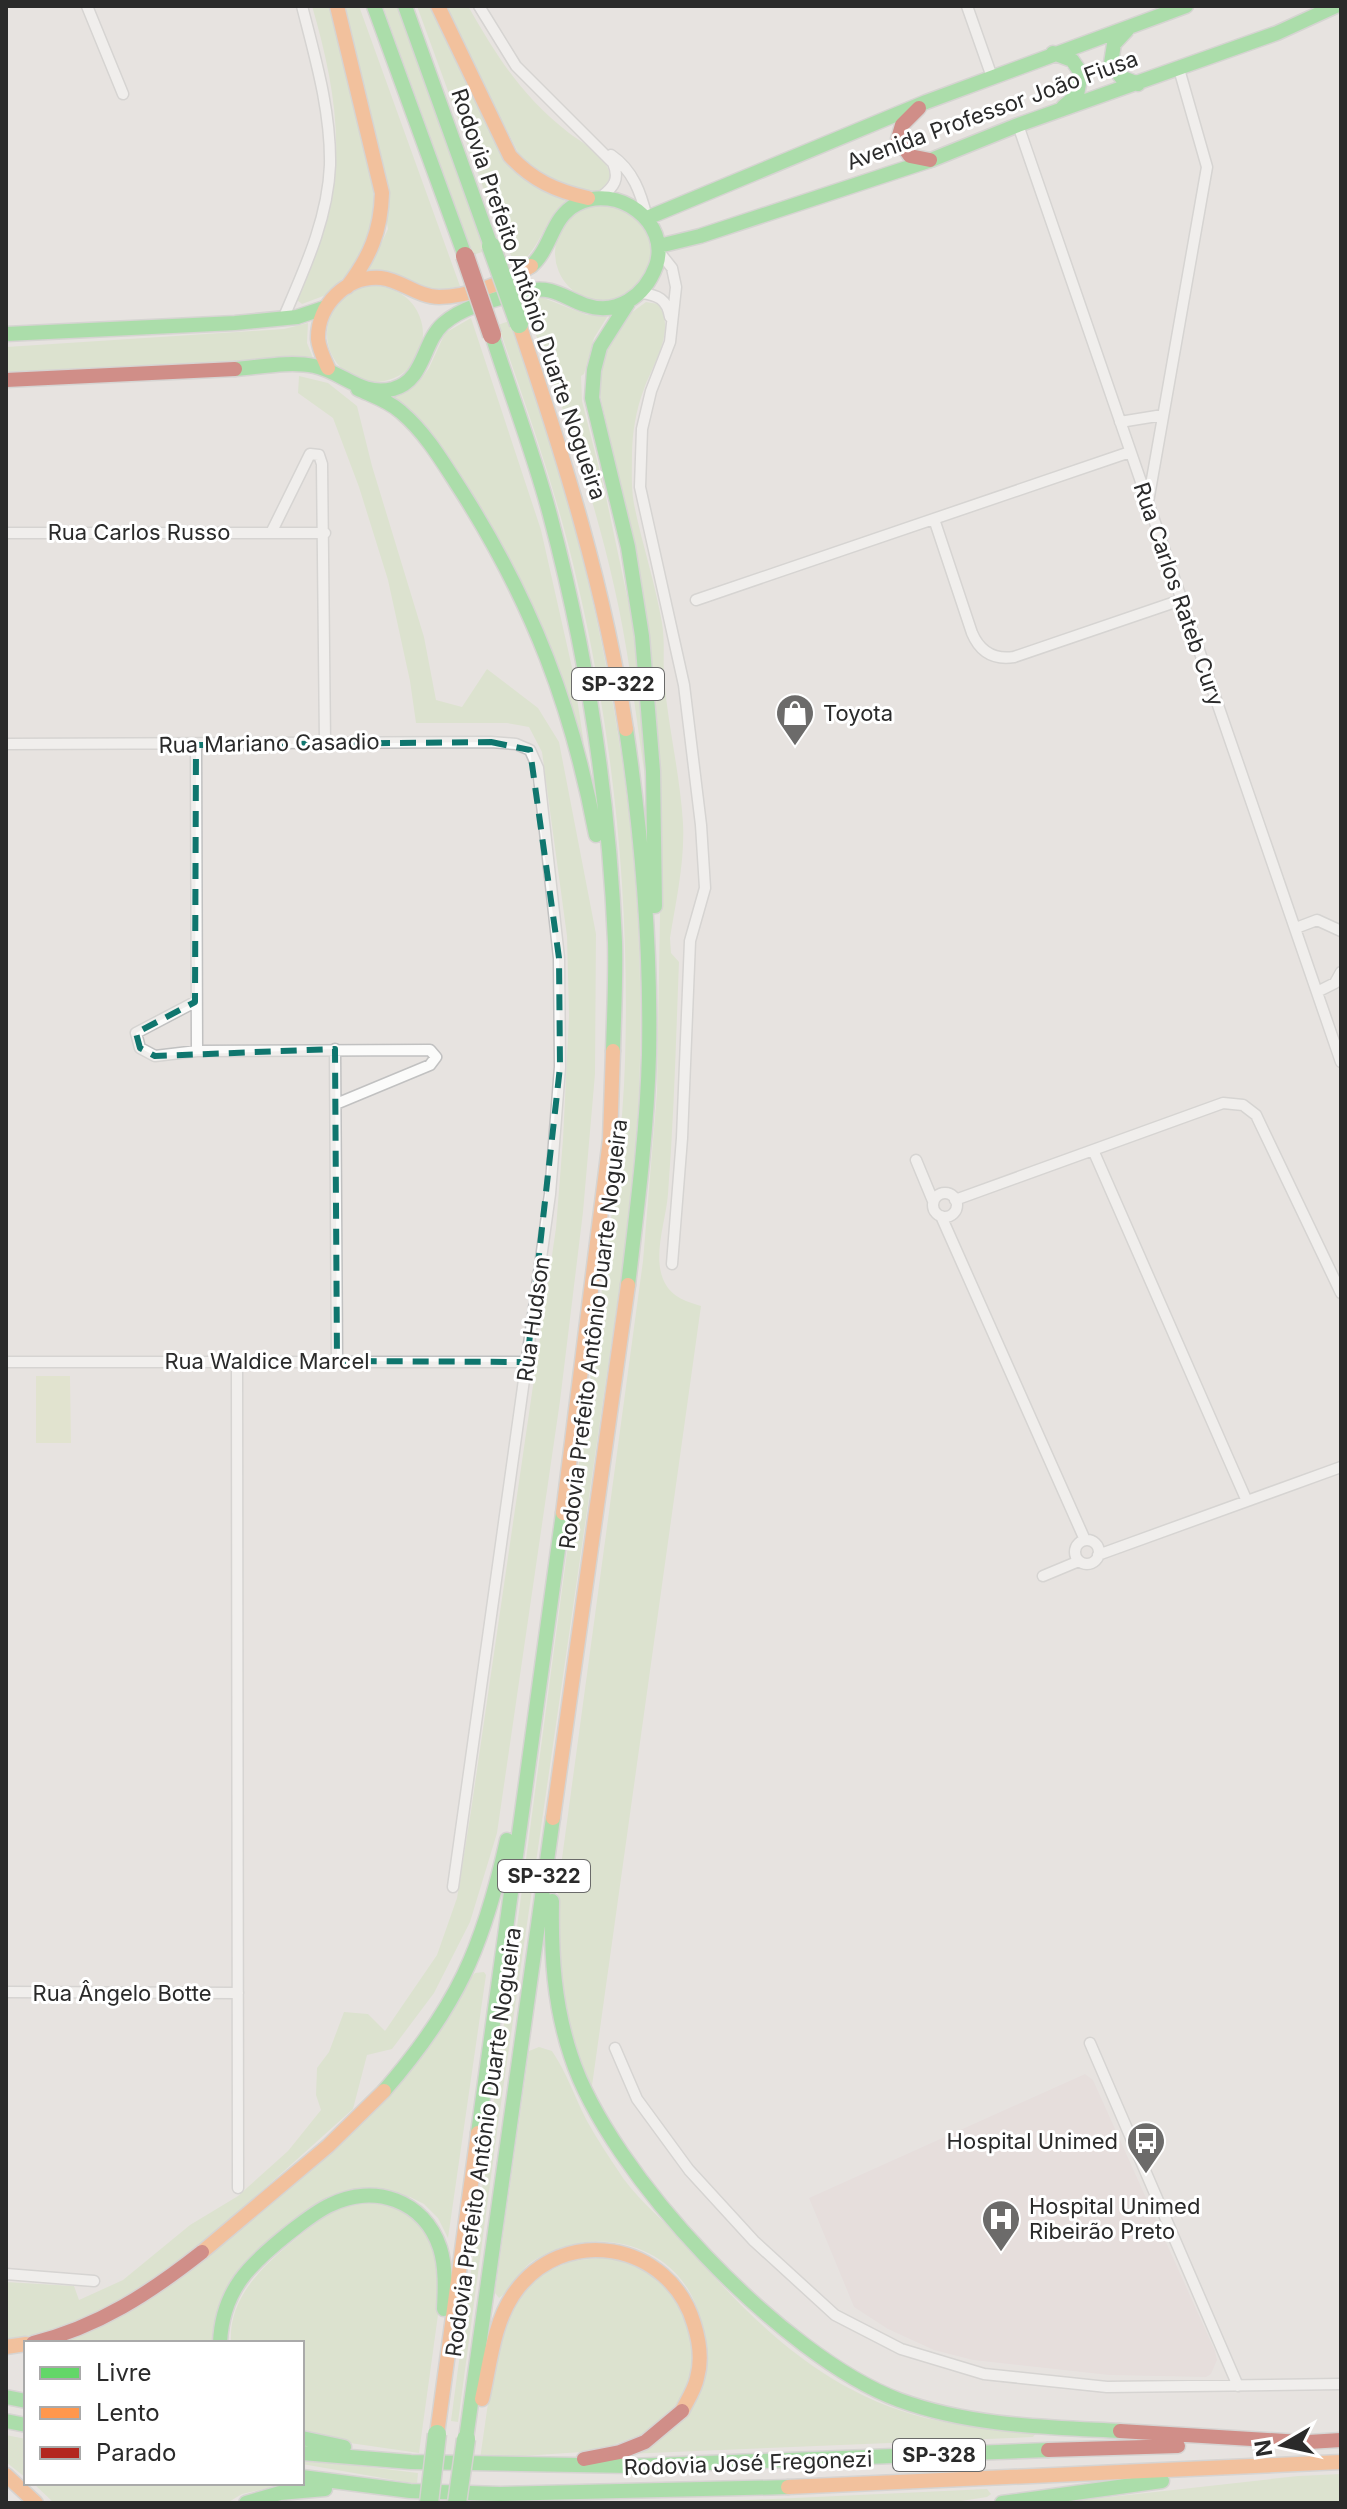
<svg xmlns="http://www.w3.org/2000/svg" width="1347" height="2509" font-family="Inter,sans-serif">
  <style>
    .medical { fill: #e4d7d8 }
    .green { fill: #cfe0bb }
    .pitch { fill: #dae3ba }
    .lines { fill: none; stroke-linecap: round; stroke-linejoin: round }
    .street-casing { stroke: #c1c1c1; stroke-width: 13 }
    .fast-casing { stroke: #c1c1c1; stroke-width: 17 }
    .slow-casing { stroke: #c1c1c1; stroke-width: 17 }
    .jam-casing { stroke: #c1c1c1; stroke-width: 17 }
    .street { stroke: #fbfbfa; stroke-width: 10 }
    .fast { stroke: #63d668; stroke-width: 14 }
    .slow { stroke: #ff974d; stroke-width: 14 }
    .jam { stroke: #b3261e; stroke-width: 14 }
    .fast-bridge-casing { stroke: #bfbebd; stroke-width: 21; stroke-linecap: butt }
    .jam-bridge-casing { stroke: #bfbebd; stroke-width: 21; stroke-linecap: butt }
    .fast-bridge { stroke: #63d668; stroke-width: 18 }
    .jam-bridge { stroke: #b3261e; stroke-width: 18 }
    .marked { fill: none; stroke: #0f766e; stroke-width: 6; stroke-dasharray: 16 10; stroke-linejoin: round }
    .labels { text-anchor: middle; stroke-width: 6; stroke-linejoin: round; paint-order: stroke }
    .shield { fill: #fff; stroke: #6a6a6a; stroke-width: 2 }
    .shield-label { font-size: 20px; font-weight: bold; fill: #2a2a2a }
    .street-label { font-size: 22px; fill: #2a2a2a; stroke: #fff }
    .poi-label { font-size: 22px; fill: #2a2a2a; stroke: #fff; text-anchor: start }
  </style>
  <rect width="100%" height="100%" fill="#e7e3e0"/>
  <path class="medical" d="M1085 2074 1093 2080 1215 2351 1217 2360 1211 2374 1206 2377 1109 2375 973 2360 934 2350 888 2329 854 2307 809 2198Z"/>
  <path class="green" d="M312 6H329L373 175 374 222 357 264 326 295 302 304 297 300C306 273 318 246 326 218 347 148 332 75 312 6Z
    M344 6H359L460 286C417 298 407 270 368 271L388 229Z
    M383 6H397L485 251 473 255Z
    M417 6H432L491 134 566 202C543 220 540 252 515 267L506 242H503Z
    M444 6H468C498 58 521 95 569 133 587 146 606 155 611 177L602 189 594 192 558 184 523 162Z
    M555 253a48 48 0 1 1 96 0a48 48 0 1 1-96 0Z
    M327 334a48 48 0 1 1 96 0a48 48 0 1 1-96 0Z
    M536 295 587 315 609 314 594 338 584 374 581 376 582 401 605 492 634 629 646 784C636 718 629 651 614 586 593 493 562 403 528 314L531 312 525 297Z
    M646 302 658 304C677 329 653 364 644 389 636 409 632 434 632 455 632 471 631 488 634 504 642 544 655 582 662 623 665 641 663 660 664 678 668 726 680 774 683 823 685 861 676 901 670 938L671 953 679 962C676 1039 674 1117 668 1194 666 1220 653 1254 663 1279 670 1296 684 1301 701 1306L591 2093 565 2019 555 1932 558 1888 643 1261 657 1092 661 855 622 493 598 385 606 347 627 316Z
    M471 318 541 530 573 672 584 744 543 630 393 396 421 379 429 368 445 333Z
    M509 321C525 366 543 411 557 457 566 486 572 516 579 545 622 713 644 885 640 1059 639 1127 630 1195 623 1263L499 2117 458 2422 451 2421 606 1260C614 1194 623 1127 625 1061 630 902 614 740 578 585 558 496 528 411 498 325Z
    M308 323 307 343 313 358 6 374V347L284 329Z
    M299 376 328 383 357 406 372 466 424 637 436 700 462 707 487 669 538 708 559 742 596 934 595 1074 583 1212 560 1401 497 1833 470 1922 434 1993 392 2049 367 2055 353 2109 214 2234 96 2319 6 2342V2282L74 2286 79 2300 123 2280 190 2225 238 2196 288 2151 321 2110 316 2095 317 2068 329 2052 344 2012 368 2014 385 2031 437 1955 457 1898 471 1811 556 1228 563 1139 569 1016 567 936 542 752 529 727 507 723H416L410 681 388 580 359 487 333 418 298 393Z
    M484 1972 486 1975 448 2238 438 2218 424 2204 410 2197 361 2190 257 2252 216 2343H58L302 2178 475 1973Z
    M539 2047 552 2051C567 2073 575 2098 587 2121 598 2141 611 2160 623 2178 640 2202 666 2222 685 2244 756 2326 830 2399 940 2421 971 2427 1005 2429 1036 2433L1033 2437 626 2454 695 2401C697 2383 705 2344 702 2327 688 2246 598 2219 533 2261 519 2270 513 2289 499 2298L495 2293 529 2051Z
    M376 2201 411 2213 433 2244 441 2293 419 2453 329 2440 302 2433V2343H231C228 2296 265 2264 298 2237 315 2224 331 2210 351 2204 359 2201 368 2202 376 2201Z
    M616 2256 662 2277 694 2333 691 2383 659 2428 597 2451 480 2459 493 2368 512 2307 540 2275 571 2261Z
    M6 2435 26 2439V2478L6 2462Z
    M302 2459 418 2473 417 2484 302 2464Z
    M1341 2474V2503H1056L1298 2476Z
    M33 2483H261L276 2486 242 2494 227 2503H54Z
    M987 2489 991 2494 987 2497 948 2503H684Z"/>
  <path class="pitch" d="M36 1376H70L71 1443H36Z"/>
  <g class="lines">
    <defs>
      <path id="street" d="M87 6 123 94
        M479 6 516 66 613 163C620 179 614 187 601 197
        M967 6 992 77
        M1018 125 1341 1062
        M611 155C633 170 641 193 647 218
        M660 253 672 268 676 287 670 342 651 391 642 429 640 487 684 685 701 825 705 888 690 941 682 1138 672 1264
        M641 293C658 295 667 299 670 317
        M283 319C304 270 328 219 330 165 331 111 315 57 302 6
        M1120 422 1163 415
        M1148 502 1207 167 1179 69
        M934 519 972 633C980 652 994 660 1014 657L1181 600
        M272 531 310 454 319 455 322 464 325 742
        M6 533H325
        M696 600 1130 452
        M6 744 491 742 516 744 530 750 538 768 559 958 560 1067 550 1194 453 1887
        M196 745 197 1051
        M1296 928 1317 920 1341 931
        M1317 992 1335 983 1341 972
        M195 1002 136 1033 140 1048 155 1056 197 1051 430 1050 436 1057 430 1065 336 1104
        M335 1049 337 1361
        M1093 1150 1246 1499
        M916 1160 933 1201
        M933 1205a12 12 0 1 1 24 0a12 12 0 1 1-24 0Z
        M955 1200 1223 1103 1243 1105 1256 1115 1341 1293
        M941 1216 1085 1540
        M237 1361 238 2188
        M6 1362H527
        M1075 1552a12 12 0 1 1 24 0a12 12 0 1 1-24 0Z
        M1098 1555 1341 1467
        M1043 1576 1079 1561
        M6 1992 238 1993
        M1090 2043 1238 2386
        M615 2048 637 2099 689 2170 754 2241 835 2315 901 2349 984 2374 1107 2387 1341 2384
        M6 2274 94 2281"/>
      <path id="fast" d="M374 6 465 256
        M405 6 491 246
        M1127 30 1114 44 1111 63 1121 77 1138 84
        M1053 53 1072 60 1081 73 1077 95 1063 107
        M647 218 926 102 1186 6
        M659 246 700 236 931 160 1018 125 1277 33 1336 6
        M628 303 600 347 594 370 592 398 628 547 642 636 653 771 655 906
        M6 334 235 323 297 317 324 308
        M492 335C511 395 534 454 550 515 587 654 609 798 615 942 616 978 614 1015 613 1051
        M235 369C260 367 290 361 314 366 343 372 361 397 393 389 425 380 422 343 443 324 464 305 501 298 528 291 551 285 565 298 585 305 617 316 645 296 656 266 671 222 617 183 577 204 551 217 552 248 531 266
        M358 389C373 396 389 401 401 412 428 435 445 466 464 495 533 605 572 707 596 835
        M626 729C642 836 651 946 649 1055 647 1132 637 1209 628 1285
        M552 1901C551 1955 554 2005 571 2056 609 2174 783 2357 899 2400 970 2426 1045 2427 1120 2431
        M384 2091C457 2007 483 1948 507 1840
        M478 2133 563 1513
        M220 2343C222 2290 250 2264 289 2233 302 2223 315 2212 330 2205 374 2183 424 2200 440 2248 446 2267 445 2289 444 2309
        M6 2397 26 2401
        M6 2421 26 2425
        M302 2438 344 2447
        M466 2439 553 1818
        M302 2453 411 2462 630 2466 1048 2450
        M302 2477 410 2491 500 2494 788 2487
        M246 2503 280 2493 325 2489
        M1002 2503 1162 2481"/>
      <path id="slow" d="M337 6 382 193C381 231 370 257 347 287
        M438 6 510 156C532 180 556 191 588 198
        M519 324C564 457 605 589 626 729
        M328 368C324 359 319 349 318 339 317 305 347 275 381 278 401 280 418 297 439 297 468 297 507 282 531 266
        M563 1513 610 1139 613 1051
        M553 1818 628 1285
        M202 2252 328 2146 384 2091
        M6 2347 26 2344
        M482 2399C490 2365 493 2325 513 2295 562 2222 670 2242 694 2324 699 2340 702 2361 697 2378 695 2389 687 2401 682 2411
        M437 2434 478 2133
        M6 2475 36 2503
        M788 2487 1341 2462"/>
      <path id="jam" d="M919 108 902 125 898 139 910 156 930 160
        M6 380 235 369
        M33 2343C98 2327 150 2293 202 2252
        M1120 2431 1301 2442
        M1292 2443 1341 2440
        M1048 2450 1178 2446
        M584 2459 620 2452 645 2442 682 2411"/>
    </defs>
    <use href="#street" class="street-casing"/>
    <use href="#fast" class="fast-casing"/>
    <use href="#slow" class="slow-casing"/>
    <use href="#jam" class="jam-casing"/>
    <use href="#street" class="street"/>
    <use href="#fast" class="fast"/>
    <use href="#slow" class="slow"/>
    <use href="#jam" class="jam"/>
    <defs>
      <path id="fast-bridge" d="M491 246 519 324
        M429 2503 437 2434
        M457 2503 466 2439"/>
      <path id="jam-bridge" d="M465 256 492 335"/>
    </defs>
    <use href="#fast-bridge" class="fast-bridge-casing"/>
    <use href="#jam-bridge" class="jam-bridge-casing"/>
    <use href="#fast-bridge" class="fast-bridge"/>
    <use href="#jam-bridge" class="jam-bridge"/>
  </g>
  <path d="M0 0H1347V2509H0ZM491 742 530 750 559 958 560 1067 527 1362 337 1361 335 1049 155 1056 140 1048 136 1033 195 1002 196 745Z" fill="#e7e3e0" fill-opacity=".55" fill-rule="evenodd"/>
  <path class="marked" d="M491 742 530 750 559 958 560 1067 527 1362 337 1361 335 1049 155 1056 140 1048 136 1033 195 1002 196 745Z"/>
  <defs>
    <symbol id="shop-pin" viewBox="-11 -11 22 30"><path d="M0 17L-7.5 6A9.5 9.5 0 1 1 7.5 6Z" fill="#6c6b6a" stroke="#fff"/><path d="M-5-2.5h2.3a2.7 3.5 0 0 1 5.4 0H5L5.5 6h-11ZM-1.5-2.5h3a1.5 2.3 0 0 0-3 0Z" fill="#fff"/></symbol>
    <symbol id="bus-pin" viewBox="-11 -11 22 30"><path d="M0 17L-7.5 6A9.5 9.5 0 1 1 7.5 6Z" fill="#6c6b6a" stroke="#fff"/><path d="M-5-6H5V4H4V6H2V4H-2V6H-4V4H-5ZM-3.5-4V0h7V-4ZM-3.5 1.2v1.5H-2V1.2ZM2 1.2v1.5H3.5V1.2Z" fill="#fff"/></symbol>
    <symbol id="hospital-pin" viewBox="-11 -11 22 30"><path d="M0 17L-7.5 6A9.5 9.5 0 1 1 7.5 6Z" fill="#6c6b6a" stroke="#fff"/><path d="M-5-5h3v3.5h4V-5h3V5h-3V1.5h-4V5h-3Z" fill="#fff"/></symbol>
  </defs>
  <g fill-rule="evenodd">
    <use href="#shop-pin" x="773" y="691" width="44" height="60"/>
    <use href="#bus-pin" x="1124" y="2119" width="44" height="60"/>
    <use href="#hospital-pin" x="979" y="2197" width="44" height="60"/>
  </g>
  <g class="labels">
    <g class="shield">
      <rect x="572" y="668" width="92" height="32" rx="6"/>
      <rect x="498" y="1860" width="92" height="32" rx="6"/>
      <rect x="893" y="2439" width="92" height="32" rx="6"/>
    </g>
    <g class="shield-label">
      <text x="618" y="691">SP-322</text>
      <text x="544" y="1883">SP-322</text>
      <text x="939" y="2462">SP-328</text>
    </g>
    <g class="street-label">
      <text transform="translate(992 110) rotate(-20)" y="8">Avenida Professor João Fiusa</text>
      <text transform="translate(529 294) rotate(71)" y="8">Rodovia Prefeito Antônio Duarte Nogueira</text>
      <text x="139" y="540">Rua Carlos Russo</text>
      <text transform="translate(1179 594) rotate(71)" y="8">Rua Carlos Rateb Cury</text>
      <text transform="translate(269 743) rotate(-1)" y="8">Rua Mariano Casadio</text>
      <text transform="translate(533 1319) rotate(-82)" y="8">Rua Hudson</text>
      <text transform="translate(593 1334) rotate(-83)" y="8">Rodovia Prefeito Antônio Duarte Nogueira</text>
      <text x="267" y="1369">Rua Waldice Marcel</text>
      <text x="122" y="2001">Rua Ângelo Botte</text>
      <text transform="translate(483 2142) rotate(-82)" y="8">Rodovia Prefeito Antônio Duarte Nogueira</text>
      <text transform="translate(748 2463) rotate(-2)" y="8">Rodovia José Fregonezi</text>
    </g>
    <g class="poi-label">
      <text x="823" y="721">Toyota</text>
      <text x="1118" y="2149" text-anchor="end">Hospital Unimed</text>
      <text x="1029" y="2214">Hospital Unimed<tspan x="1029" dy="25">Ribeirão Preto</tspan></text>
    </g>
  </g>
  <rect width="1347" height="2509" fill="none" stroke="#2a2a2a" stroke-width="16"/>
  <rect x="24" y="2341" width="280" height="144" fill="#ffffff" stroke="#aaaaaa" stroke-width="2"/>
  <rect x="40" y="2367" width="40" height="12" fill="#63d668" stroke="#aaaaaa" stroke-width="2"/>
  <text x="96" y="2381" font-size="24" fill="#2a2a2a">Livre</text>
  <rect x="40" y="2407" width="40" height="12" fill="#ff974d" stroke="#aaaaaa" stroke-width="2"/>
  <text x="96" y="2421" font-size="24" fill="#2a2a2a">Lento</text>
  <rect x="40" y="2447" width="40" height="12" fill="#b3261e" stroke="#aaaaaa" stroke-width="2"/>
  <text x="96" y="2461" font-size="24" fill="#2a2a2a">Parado</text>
  <g transform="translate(1283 2445) rotate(261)" stroke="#ffffff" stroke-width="6" paint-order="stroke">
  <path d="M0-6L14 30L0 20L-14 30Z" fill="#2a2a2a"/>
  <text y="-12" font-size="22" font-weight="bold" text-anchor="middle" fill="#2a2a2a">N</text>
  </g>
</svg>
